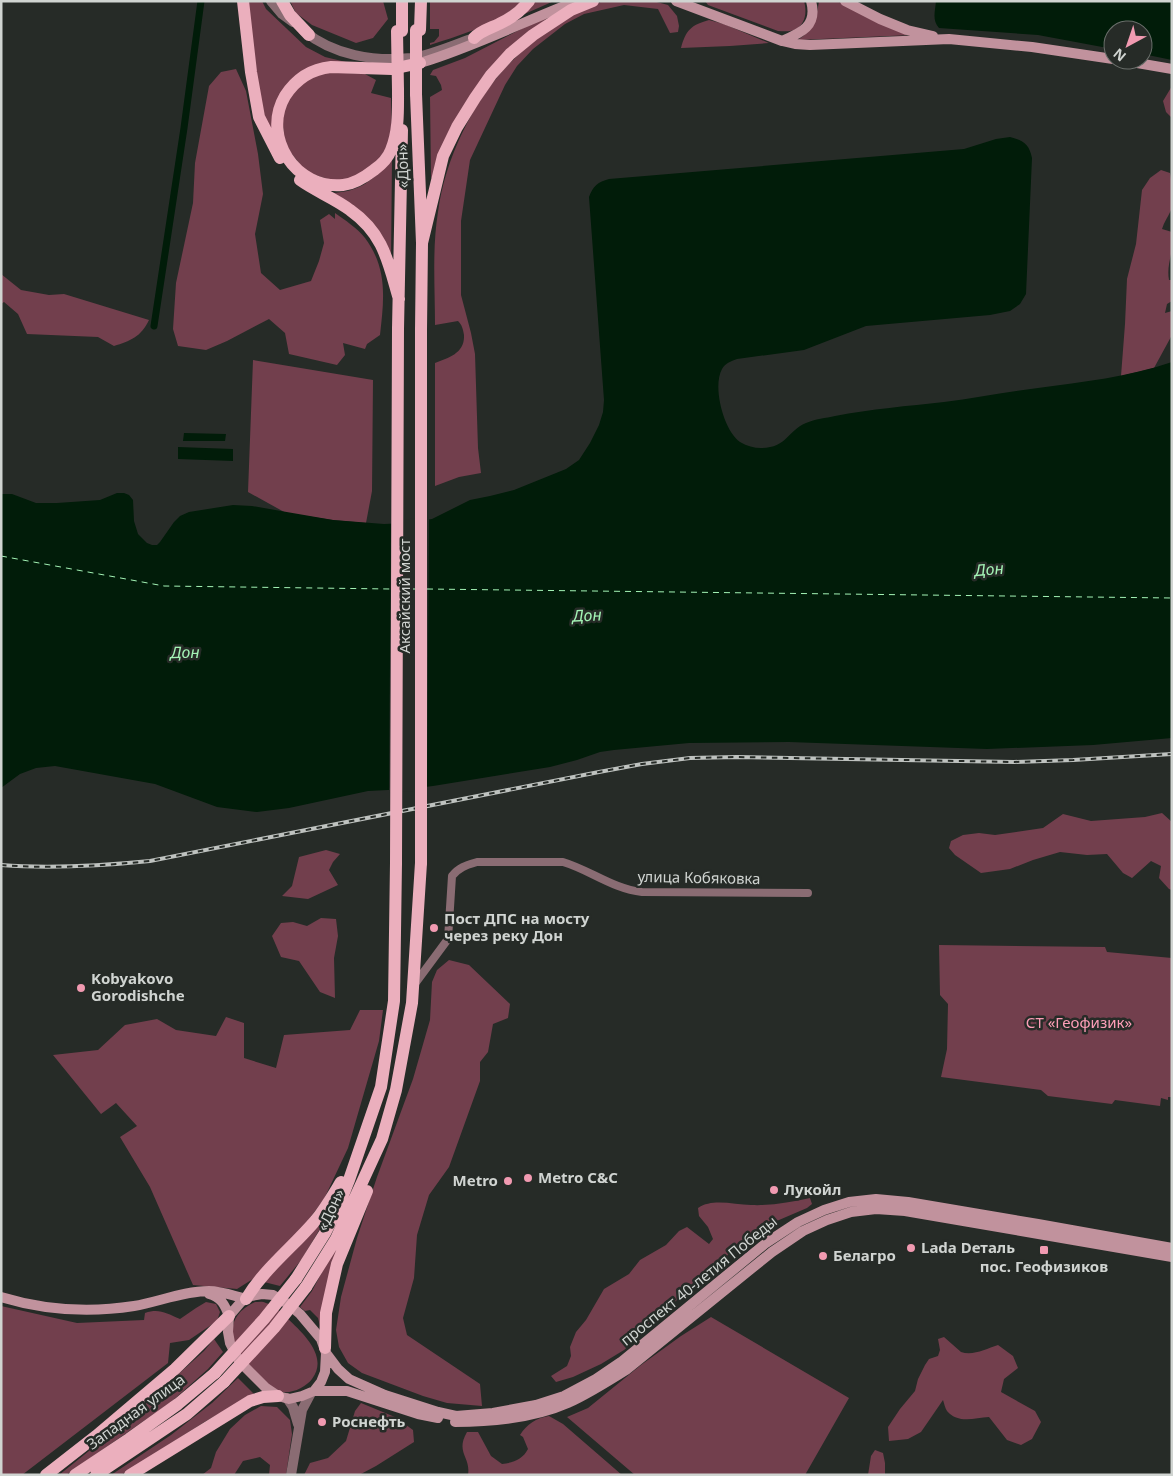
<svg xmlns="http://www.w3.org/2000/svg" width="1173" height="1476" font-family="'Noto Sans',sans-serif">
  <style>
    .green { fill: #723f4d }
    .water { fill: #011c09 }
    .pier { fill: #262b27 }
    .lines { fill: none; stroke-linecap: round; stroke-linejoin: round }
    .canal { stroke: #011c09; stroke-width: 7 }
    .ferry { stroke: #a4f4b6; stroke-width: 1; stroke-dasharray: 6 5; stroke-linecap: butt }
    .minor { stroke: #8a6c73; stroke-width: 8 }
    .tertiary { stroke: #8a6c73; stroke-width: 10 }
    .secondary { stroke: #c1929d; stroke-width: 10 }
    .primary { stroke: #ebafbd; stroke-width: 12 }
    .rail-casing { stroke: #bec2bf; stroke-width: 4 }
    .rail { stroke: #262b27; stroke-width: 2; stroke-dasharray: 5.5; stroke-linecap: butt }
    .primary-bridge { stroke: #ebafbd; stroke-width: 12 }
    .poi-dot { fill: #f19ab1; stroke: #262b27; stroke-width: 2 }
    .labels { text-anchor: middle; stroke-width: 5; stroke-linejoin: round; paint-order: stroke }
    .street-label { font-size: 15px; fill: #d0d4d1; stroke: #262b27 }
    .poi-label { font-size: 15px; font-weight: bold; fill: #d0d4d1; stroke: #262b27; text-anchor: start }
    .park-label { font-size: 15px; fill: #fd9eb7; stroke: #262b27 }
    .water-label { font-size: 16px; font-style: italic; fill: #a4f4b6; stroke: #262b27 }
  </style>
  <rect width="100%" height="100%" fill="#262b27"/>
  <path class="green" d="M247 1H262L266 9 306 47 325 57 346 62 290 82 277 148 267 127 259 96Z
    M290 1H383L388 19 373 38 356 43 312 25 296 13Z
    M430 1H522C497 25 463 34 430 45V43L434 42 439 36V29H430Z
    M532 1H554L520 16Z
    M603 1H653L668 5 677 16 679 26 678 32 670 33 658 9 624 5 584 14 565 24 533 49 517 66 505 85 470 160 461 221V295L471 333 475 354 478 448 481 473 459 477 435 486V363C449 358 465 353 464 335 463 329 462 325 458 321L435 325C435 287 432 249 438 212 445 159 474 98 512 61 529 44 548 29 568 17 579 10 592 6 603 1Z
    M705 1H804C807 12 806 25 794 30 789 32 783 31 778 31L708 5Z
    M819 1H837L912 35 798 40C815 28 816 20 819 1Z
    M554 12 509 51 433 177 431 178 430 97 442 90 441 85 436 76 430 75 433 70 465 58Z
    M709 20 724 24 769 43 730 46 681 48C686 30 691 25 709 20Z
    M236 69 246 91 258 154 263 194 255 234 261 273 280 290 311 281 319 261 324 243 320 220 329 214 335 219V213C345 220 357 228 365 238 388 269 384 299 380 335L367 344 365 349 343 343 345 355 337 365 289 354 285 333 269 319 227 341 206 350 178 346 173 329 176 283 193 203 195 163 209 86 221 72Z
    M329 72 365 74 376 80 371 93 391 98 392 133 387 151 362 175 337 182 306 172 285 145 282 116 291 95 307 78Z
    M1172 86V118L1166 112 1163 101Z
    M392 158 391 263 386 251 331 193C361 192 373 180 392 158Z
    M1161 170 1170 173C1172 181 1173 203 1171 210 1168 217 1164 222 1162 229L1172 232C1172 237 1173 244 1172 249 1170 260 1167 269 1169 280H1172V301L1167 304 1165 313 1172 311V335L1154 368 1121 376 1125 324 1127 279 1136 244 1142 190 1150 178Z
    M1 274 21 290 49 295 64 294 149 320C141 337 130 341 114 346L98 337 27 334 18 314 4 302 1 304Z
    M253 360 373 380 372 491 366 523 333 520 286 513 248 492Z
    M1162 813 1172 822V890L1169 889 1159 878 1161 866 1151 861 1132 878 1123 873 1107 854 1087 855 1060 852 1033 860 1010 869 981 873 955 855 949 848 951 841 963 835 979 833 995 835 1043 828 1063 814 1091 821 1145 817Z
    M326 850 340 854 333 862 329 870 338 885 308 899 282 896 292 886 299 857Z
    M321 918 336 919 338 936 334 958 335 998 320 992 299 961 281 957 272 936 281 923 293 922 307 926Z
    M939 945 1105 947 1107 952 1172 958V1097H1168V1100L1161 1098 1160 1106 1115 1100 1112 1104 1048 1096 1041 1090 941 1077 947 1049 948 1004 940 995Z
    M449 960 469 965 510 1004 508 1018 493 1024 488 1052 480 1062V1081L449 1167 429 1195 417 1235 414 1278 403 1318 407 1335 480 1384 482 1406 447 1403 423 1396 362 1373 348 1363 339 1347 336 1330 341 1297 357 1238 377 1177 413 1079 430 1020 432 982 437 970Z
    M360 1010H383L379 1041 348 1148 324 1199 297 1235 259 1275 237 1289 193 1285 150 1187 120 1137 137 1126 116 1103 101 1114 53 1055 98 1050 125 1025 157 1019 176 1030 216 1036 226 1017 244 1023V1058L276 1068 284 1035 350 1030Z
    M810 1198 812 1204 807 1208 765 1226 738 1246 677 1300 662 1312 647 1330 624 1350 601 1364 573 1377 556 1382 551 1376 567 1366 571 1356 570 1347 576 1332 586 1320 604 1289 629 1274 640 1260 666 1245 679 1231 687 1227 709 1244 713 1239 708 1227 699 1216 698 1208C713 1198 734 1205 751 1205 771 1206 791 1202 810 1198Z
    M321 1222V1227L302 1259 280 1286 264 1282Z
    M345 1229 320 1326 318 1318 310 1310 305 1311 300 1307 312 1291Z
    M206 1302 216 1304 220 1312 217 1321 189 1340 170 1343 168 1363 22 1475H1V1306L77 1323 144 1320 145 1313C159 1308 166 1313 180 1319L196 1308Z
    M255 1302C258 1302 263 1301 266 1303 274 1305 282 1313 288 1319 303 1333 329 1357 312 1379 305 1388 290 1395 278 1391 269 1387 261 1378 254 1372 250 1367 245 1363 241 1358 227 1334 229 1314 255 1302Z
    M711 1317 849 1398 805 1475H635L567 1417 588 1408 641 1365 681 1336Z
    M944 1337 961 1352C973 1356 986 1349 998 1345L1013 1356 1018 1368 1004 1379 1001 1392 1035 1411 1041 1422 1032 1439 1021 1445 1007 1440 989 1417C974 1418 958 1424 947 1411 945 1408 944 1403 943 1400L921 1432 908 1439 889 1441 888 1427 900 1409 915 1391 918 1379 925 1365 929 1359 938 1356 940 1350 938 1339Z
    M214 1339 223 1352 208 1369 171 1402 66 1475H59L130 1418 204 1351Z
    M238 1378 254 1394 206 1421 121 1475H111L171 1435 212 1403Z
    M361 1403 395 1417 413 1430 414 1442 376 1466 359 1475H304L310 1463 328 1458 346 1441 355 1411Z
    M261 1406 277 1407 290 1420 292 1434 286 1475H269L270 1465 260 1457 243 1461 234 1475H202L211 1468 216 1452 230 1429 245 1415Z
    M549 1416 563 1424 622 1475H468C471 1456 455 1453 467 1432H478L491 1456 502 1464C513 1463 523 1459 528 1449L523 1437 520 1435C527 1424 536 1418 549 1416Z
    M875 1450 883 1453 885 1463V1475H868L871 1456Z"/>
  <path class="water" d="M936 1H1172V60L1143 54V30H1113V49L1038 35 939 28C932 20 935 12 936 1Z
    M1010 137C1024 141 1029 144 1032 158L1026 294 1020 304 1010 311 990 315 866 326 804 350 737 359C732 361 725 363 722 369 712 387 724 431 740 442 747 446 754 448 761 448 787 448 787 431 806 423 815 419 826 418 835 416 871 409 908 406 944 402 976 398 1007 392 1038 388 1083 382 1128 377 1172 362V738L1093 745 987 749 789 742 689 743 614 750 600 752 577 760 550 767 433 786 408 789 368 791 289 808 257 812 217 807 155 784 55 766 36 768 20 774 1 788V494H12L36 503H57L100 500 117 493H124L129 495 133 500 134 521 138 534 147 543 152 545H157L160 542 174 522 180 516 189 512 233 505 252 506 333 520 384 524 407 523 432 519 470 500 490 496 514 490 566 469 579 460 590 443 599 425 603 412 604 400 589 197C593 186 598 182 609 179L964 149 996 139Z
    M184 433 226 434 225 441H183Z
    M178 447 233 449V461L178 459Z"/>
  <path class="pier" d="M429 517 427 790 389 793 391 521Z"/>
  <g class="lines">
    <path class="canal" d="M154 326 184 128 201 1"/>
    <path class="ferry" d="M1 556 164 586 390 589
      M402 589H415
      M427 589 1172 598"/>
    <path class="minor" d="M414 985 448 939 452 876C459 867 467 865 477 862H563C590 870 613 889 642 892L808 893"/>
    <path class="tertiary" d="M271 1 282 14 293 22
      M304 31C333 55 374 62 411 58 432 55 453 45 474 38
      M287 1398 293 1407 298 1424
      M291 1475 302 1410 311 1393"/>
    <path class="secondary" d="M676 1 782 41C801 33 818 26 811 1
      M845 1 880 19 907 30 933 36
      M782 41 795 44 810 45 949 39 1032 47 1113 59
      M1120 60 1172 69
      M420 63C474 47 524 21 577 1
      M209 1294C221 1297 225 1305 229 1316
      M1 1297C44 1310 89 1313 134 1306 158 1302 184 1291 209 1291 221 1291 234 1296 246 1299
      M326 1353 325 1372 321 1382 314 1391 302 1396 289 1399 278 1396 266 1388 239 1361 230 1343 228 1332 229 1316 241 1302 251 1296 262 1294 273 1295 288 1304 300 1314 321 1339 326 1353 338 1369 349 1379 385 1395 438 1412 456 1416 493 1413 536 1405 564 1396 596 1379 621 1362 766 1243 798 1222 824 1210 849 1202 876 1199 908 1202 1038 1224 1172 1248
      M314 1391H347L418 1414 438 1418
      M455 1422C492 1422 534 1418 568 1403 588 1394 607 1382 626 1370L772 1252 803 1231 827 1220 851 1212 876 1209 905 1211 1172 1257"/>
    <path class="primary" d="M243 1 251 72 259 117 280 158
      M282 1 290 15 309 35
      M420 30 421 1
      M402 31V1
      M474 38C480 31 491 28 499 24 510 19 521 11 529 1
      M398 90C398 110 399 131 391 150 388 158 381 165 374 170 365 177 354 184 343 185 296 190 261 137 285 96 296 79 311 69 331 67L392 69 420 63
      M416 94 422 243 421 330
      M300 180C315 191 334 198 350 210 384 234 388 262 399 299
      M422 243 443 156 457 127 475 98 491 75 510 54 533 35 571 10 593 1
      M398 329 402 130
      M296 1279 325 1233 339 1205 349 1180 381 1087 394 1001 396 863
      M306 1287 336 1239 382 1139 396 1090 412 1003 421 863
      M246 1299C264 1269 293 1247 315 1221 325 1209 333 1195 341 1182
      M325 1348 326 1313 337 1264 367 1191
      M46 1475 96 1436 175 1369 229 1316
      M75 1475 129 1439 178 1404 215 1373
      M96 1475 187 1414 224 1382
      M130 1475 250 1401 263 1397 278 1396"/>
    <defs>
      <path id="rail" d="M1 865C51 869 100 866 150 861L599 772 642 764 690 758 737 757 1014 762 1073 760 1172 754"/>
    </defs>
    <use href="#rail" class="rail-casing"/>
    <use href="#rail" class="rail"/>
    <path class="primary-bridge" d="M416 30V94
      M397 31 398 90
      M396 863 398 329
      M421 863V330
      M215 1373 264 1319 296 1279
      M224 1382 274 1328 306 1287"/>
  </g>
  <g class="poi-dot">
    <circle cx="434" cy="928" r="5"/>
    <circle cx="81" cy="988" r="5"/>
    <circle cx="528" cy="1178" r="5"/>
    <circle cx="508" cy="1181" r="5"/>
    <circle cx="774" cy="1190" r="5"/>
    <circle cx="911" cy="1248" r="5"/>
    <rect x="1039" y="1245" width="10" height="10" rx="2.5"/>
    <circle cx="823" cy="1256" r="5"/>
    <circle cx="322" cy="1422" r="5"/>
  </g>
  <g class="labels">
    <g class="street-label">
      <text transform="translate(403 166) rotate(-92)" y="5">«Дон»</text>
      <text transform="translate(405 596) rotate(-90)" y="5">Аксайский мост</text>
      <text transform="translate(699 878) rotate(1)" y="5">улица Кобяковка</text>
      <text transform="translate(331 1210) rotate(-65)" y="5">«Дон»</text>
      <text transform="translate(699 1281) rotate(-39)" y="5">проспект 40-летия Победы</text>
      <text transform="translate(136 1412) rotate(-36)" y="5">Западная улица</text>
    </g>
    <g class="poi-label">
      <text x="444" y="924">Пост ДПС на мосту<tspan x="444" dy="17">через реку Дон</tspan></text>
      <text x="91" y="984">Kobyakovo<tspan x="91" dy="17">Gorodishche</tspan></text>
      <text x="538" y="1183">Metro C&amp;C</text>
      <text x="498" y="1186" text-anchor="end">Metro</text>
      <text x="784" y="1195">Лукойл</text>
      <text x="921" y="1253">Lada Dеталь</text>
      <text x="833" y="1261">Белагро</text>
      <text x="1044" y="1272" text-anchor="middle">пос. Геофизиков</text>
      <text x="332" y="1427">Роснефть</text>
    </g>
    <g class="park-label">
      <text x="1079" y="1028">СТ «Геофизик»</text>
    </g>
    <g class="water-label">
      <text transform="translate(989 569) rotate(-5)" y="6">Дон</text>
      <text transform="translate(587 615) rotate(-3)" y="6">Дон</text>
      <text transform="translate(185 652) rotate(-1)" y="6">Дон</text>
    </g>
  </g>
  <rect width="1173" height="1476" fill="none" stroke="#d0d4d1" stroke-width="5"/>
  <g transform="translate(1128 45) rotate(220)"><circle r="24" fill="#262b27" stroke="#6a6f6b"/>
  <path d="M0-4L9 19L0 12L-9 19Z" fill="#f19ab1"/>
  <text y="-8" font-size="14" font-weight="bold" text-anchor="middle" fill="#d0d4d1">N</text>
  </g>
</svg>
